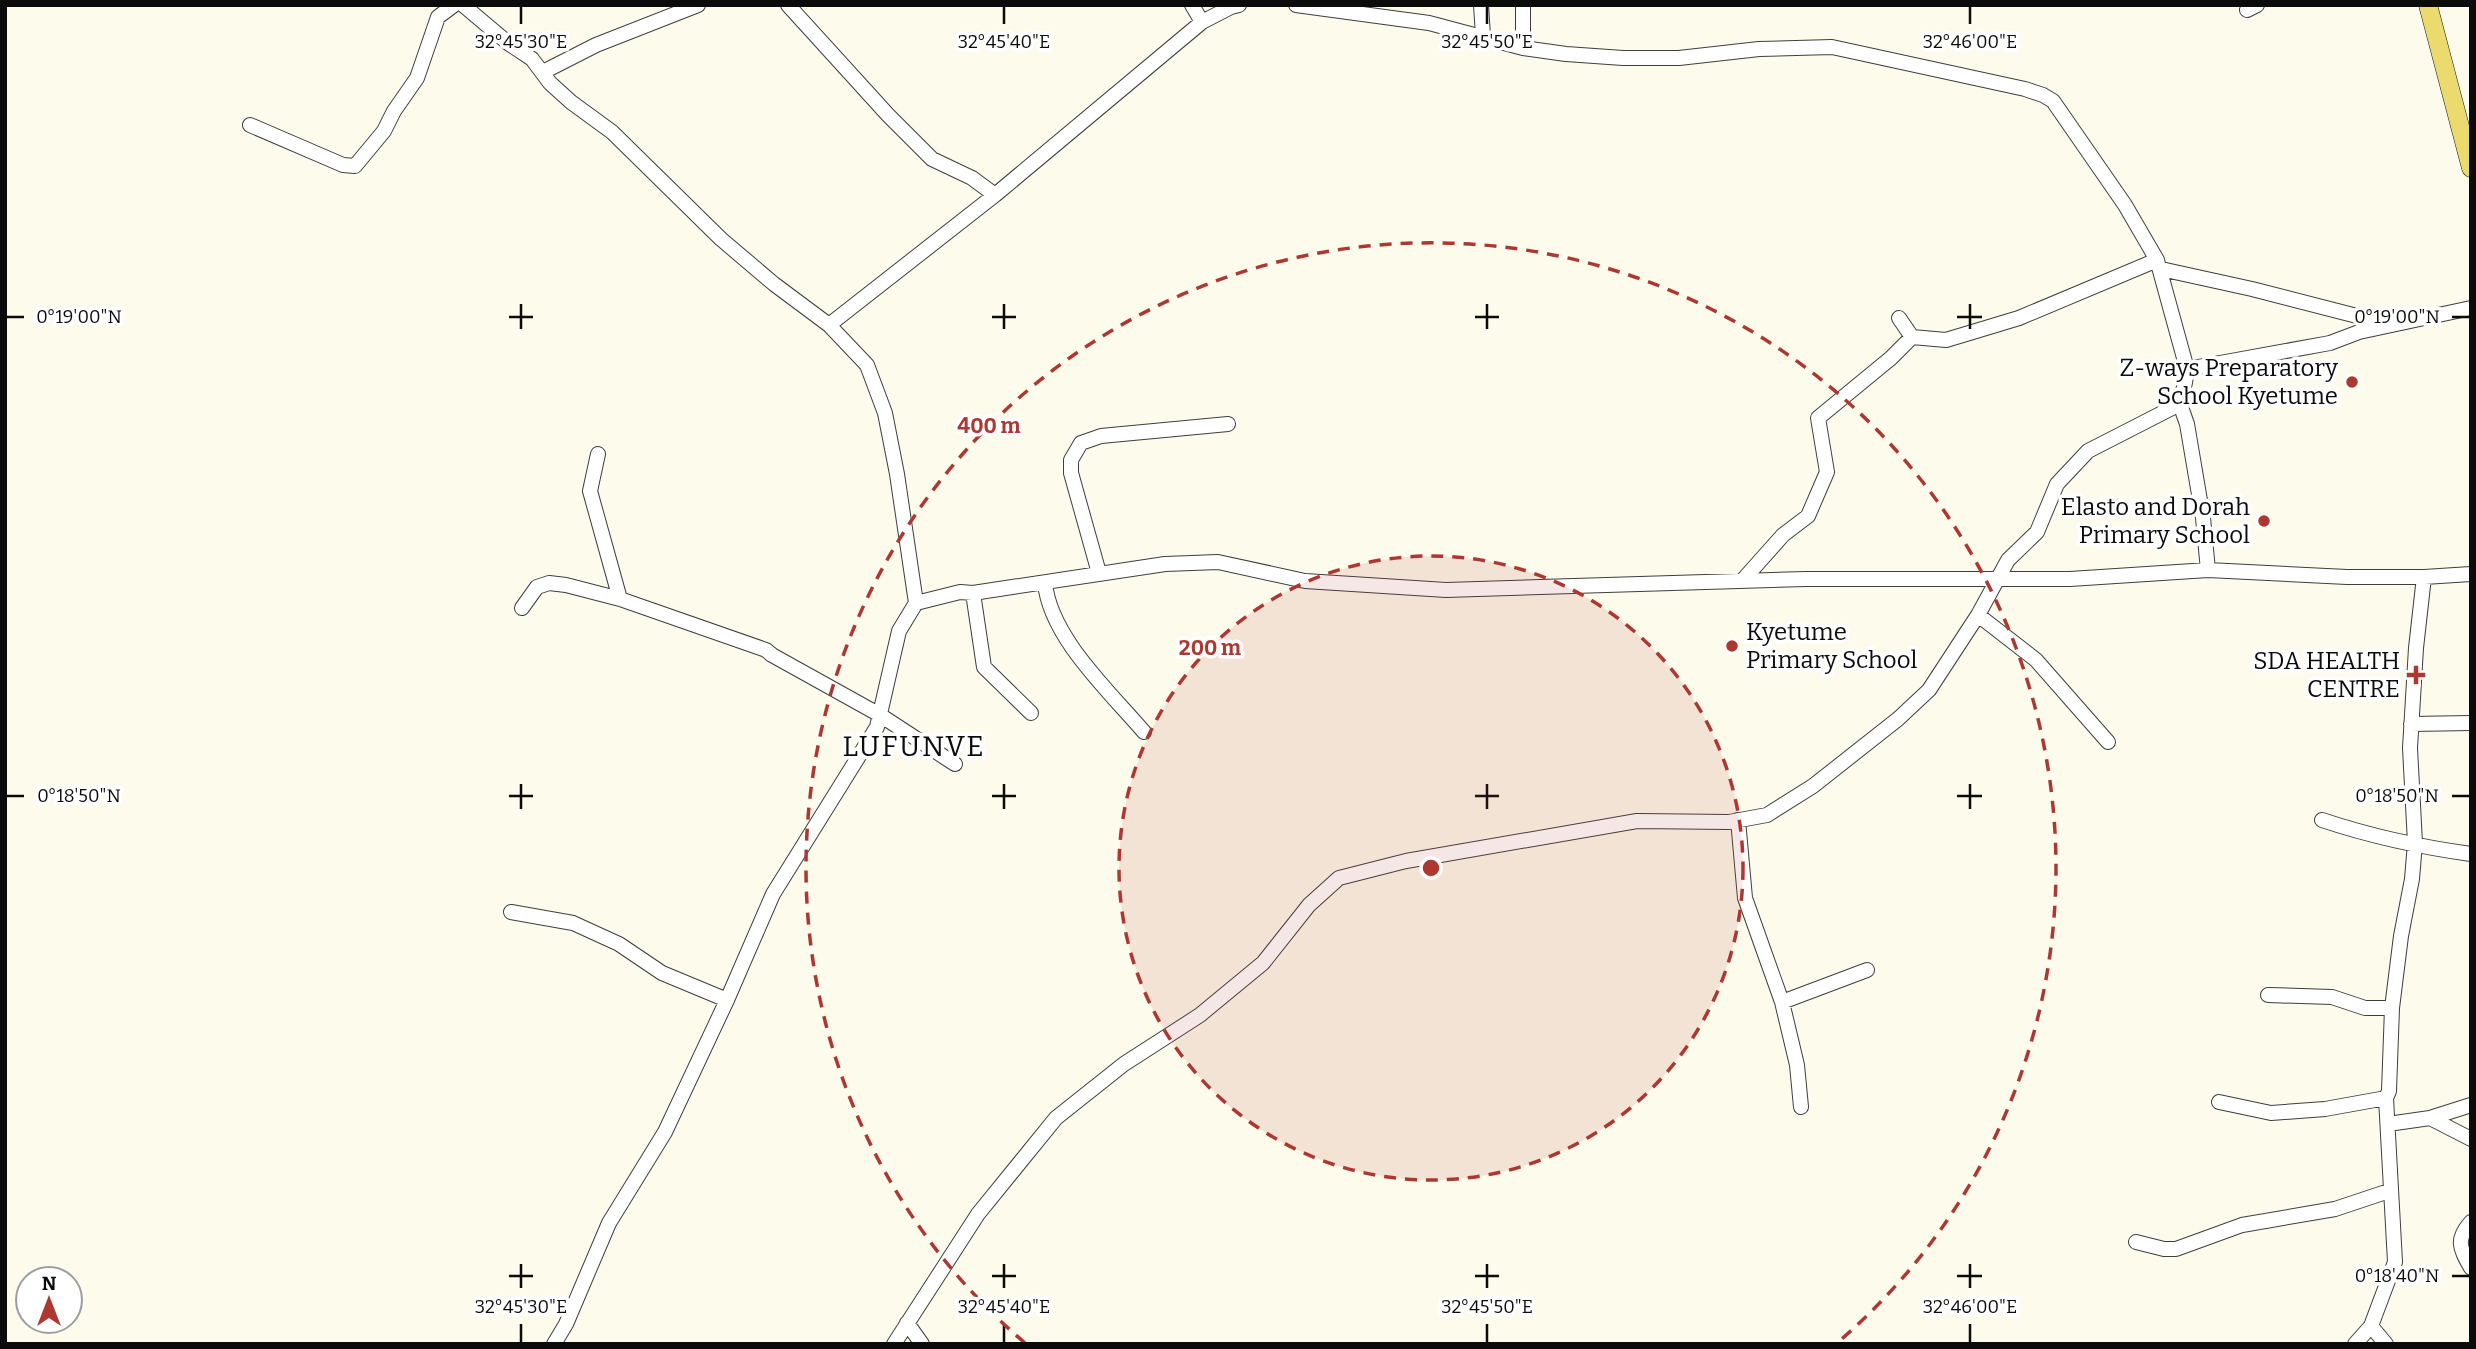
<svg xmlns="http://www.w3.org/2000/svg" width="2476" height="1349" font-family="Bitter,serif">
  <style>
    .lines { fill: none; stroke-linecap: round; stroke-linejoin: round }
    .minor-casing { stroke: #3e3e3e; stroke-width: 16 }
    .major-casing { stroke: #1c1c1c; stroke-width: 19 }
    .minor { stroke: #fff; stroke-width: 14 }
    .major { stroke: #ebda6d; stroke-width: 18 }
    .ticks { fill: none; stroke: #0b0b0b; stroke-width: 2.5 }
    .ring { fill: none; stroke: #ad3831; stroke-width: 3.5; stroke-dasharray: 12 9 }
    .poi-dot { fill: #ad3831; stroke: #fff; stroke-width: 2.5 }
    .labels { text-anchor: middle; stroke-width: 7; stroke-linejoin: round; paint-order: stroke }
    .poi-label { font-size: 24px; fill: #0b0b0b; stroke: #fff; text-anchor: end }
    .quarter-label { font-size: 28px; letter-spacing: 2px; fill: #0b0b0b; stroke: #fff }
    .ticks-label { font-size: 18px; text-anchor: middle; fill: #0b0b0b; stroke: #fff; stroke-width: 7; stroke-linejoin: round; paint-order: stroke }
    .centre { fill: #ad3831; stroke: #fff; stroke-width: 3.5 }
    .ring-label { font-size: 21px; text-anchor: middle; font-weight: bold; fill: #ad3831; stroke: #fff; stroke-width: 7; stroke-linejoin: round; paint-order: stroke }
  </style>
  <rect width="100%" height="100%" fill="#fdfbec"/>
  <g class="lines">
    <defs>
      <path id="minor" d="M463 5 508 43 532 59 550 83 571 102 612 132 721 239 774 284 829 325 867 365 885 413 897 474 916 603
        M788 5 888 115 932 159 972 178 995 195
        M1192 5 1202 22
        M1296 5 1429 23 1523 48 1566 54 1623 58H1679L1759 49 1832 47 2025 89 2043 95 2053 101 2125 205 2157 260 2187 369
        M1481 5 1483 36
        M1523 5V48
        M2247 10 2257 5
        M543 72 596 45 698 5
        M250 125 343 165 355 166 384 131 394 111 417 78 438 17 454 5
        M2161 269 2252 289 2388 324
        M1899 318 1912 337 1946 340 2019 318 2157 260
        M829 325 995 195 1202 22 1231 7 1239 5
        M2184 396 2181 407 2187 424 2203 518 2208 570
        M598 454 590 491 620 599
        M1099 573 1071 473V460L1081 443 1101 436 1228 424
        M1742 581 1783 535 1808 516 1827 472 1818 418 1891 358 1912 337
        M1045 583C1050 637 1109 691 1144 732
        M973 593 984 667 1031 713
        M522 608 537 587 549 583 566 585 620 599 766 650 772 655 880 715 955 764
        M1978 615 2036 660 2108 742
        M2411 724 2471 723
        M1738 820 1745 898 1782 1002 1797 1065 1801 1107
        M2322 820C2370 836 2420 847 2471 854
        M511 912 573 923 619 944 662 973 727 1000
        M2268 995 2332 997 2365 1008H2392
        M1782 1002 1867 970
        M2219 1102 2271 1113 2325 1109 2386 1098
        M2430 1118 2471 1139
        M2388 1124 2430 1118 2471 1105
        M2471 1222C2455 1240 2460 1248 2471 1268
        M2136 1242 2164 1249H2176L2242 1225 2335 1209 2389 1191
        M907 1323 922 1344
        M2371 1326 2386 1344
        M554 1344 566 1324 609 1223 665 1132 727 1000 773 894 877 727 899 631 916 603 960 592 973 593 1165 564 1218 562 1305 581 1446 590 1806 579H2070L2208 570 2347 577H2424L2471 574
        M894 1344 978 1214 1056 1118 1124 1064 1200 1015 1263 963 1309 905 1339 878 1406 861 1637 821 1729 822 1767 815 1813 786 1898 719 1929 690 1978 615 2008 560 2037 532 2057 484 2088 451 2172 408C2184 396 2185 385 2187 369L2330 343 2359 332 2471 308
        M2355 1344 2371 1326 2395 1262 2386 1098 2389 1091 2392 1008 2401 936 2412 879 2415 843 2410 748 2416 648 2424 577"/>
      <path id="major" d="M2428 5 2471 168"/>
    </defs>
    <use href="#minor" class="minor-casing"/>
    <use href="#major" class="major-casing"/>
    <use href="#minor" class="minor"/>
    <use href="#major" class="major"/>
  </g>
  <path class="ticks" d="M521 7V24M1004 7V24M1487 7V24M1970 7V24M521 304V329M1004 304V329M1487 304V329M1970 304V329M7 317H24M509 317H533M992 317H1016M1475 317H1499M1957 317H1982M2452 317H2469M521 784V809M1004 784V809M1487 784V809M1970 784V809M7 796H24M509 796H533M992 796H1016M1475 796H1499M1957 796H1982M2452 796H2469M521 1264V1288M1004 1264V1288M1487 1264V1288M1970 1264V1288M509 1276H533M992 1276H1016M1475 1276H1499M1957 1276H1982M2452 1276H2469M521 1324V1342M1004 1324V1342M1487 1324V1342M1970 1324V1342"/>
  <circle cx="1431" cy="868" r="312" fill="#ad3831" fill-opacity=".12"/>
  <g class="ring">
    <circle cx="1431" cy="868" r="312"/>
    <path d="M1025 1343A625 625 0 1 1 1837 1343"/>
  </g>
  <g class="poi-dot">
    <circle cx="2352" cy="382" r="7"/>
    <circle cx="2264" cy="521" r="7"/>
    <circle cx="1732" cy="646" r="7"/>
    <path d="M2412.5 664.5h7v7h7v7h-7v7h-7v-7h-7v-7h7z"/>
  </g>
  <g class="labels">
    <g class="poi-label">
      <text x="2338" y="376">Z-ways Preparatory<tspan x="2338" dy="28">School Kyetume</tspan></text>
      <text x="2250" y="515">Elasto and Dorah<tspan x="2250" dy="28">Primary School</tspan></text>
      <text x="1746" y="640" text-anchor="start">Kyetume<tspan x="1746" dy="28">Primary School</tspan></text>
      <text x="2400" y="669">SDA HEALTH<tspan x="2400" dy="28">CENTRE</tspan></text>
    </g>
    <g class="quarter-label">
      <text x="914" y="756">LUFUNVE</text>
    </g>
  </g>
  <g class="ticks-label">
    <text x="521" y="48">32°45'30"E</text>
    <text x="1004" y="48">32°45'40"E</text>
    <text x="1487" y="48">32°45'50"E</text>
    <text x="1970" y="48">32°46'00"E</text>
    <text x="79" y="323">0°19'00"N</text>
    <text x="2397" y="323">0°19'00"N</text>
    <text x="79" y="802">0°18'50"N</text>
    <text x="2397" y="802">0°18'50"N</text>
    <text x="2397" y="1282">0°18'40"N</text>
    <text x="521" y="1313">32°45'30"E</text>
    <text x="1004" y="1313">32°45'40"E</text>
    <text x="1487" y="1313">32°45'50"E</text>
    <text x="1970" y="1313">32°46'00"E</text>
  </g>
  <circle cx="1431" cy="868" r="10" class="centre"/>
  <g class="ring-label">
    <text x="989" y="433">400 m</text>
    <text x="1210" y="655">200 m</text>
  </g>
  <rect width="2476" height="1349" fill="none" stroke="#0b0b0b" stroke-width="14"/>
  <g transform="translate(49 1300)"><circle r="33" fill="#ffffff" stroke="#9d9d9d" stroke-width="2"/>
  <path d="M0-5L12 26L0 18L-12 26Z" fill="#ad3831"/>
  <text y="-10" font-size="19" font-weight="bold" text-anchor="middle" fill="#0b0b0b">N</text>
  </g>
</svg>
